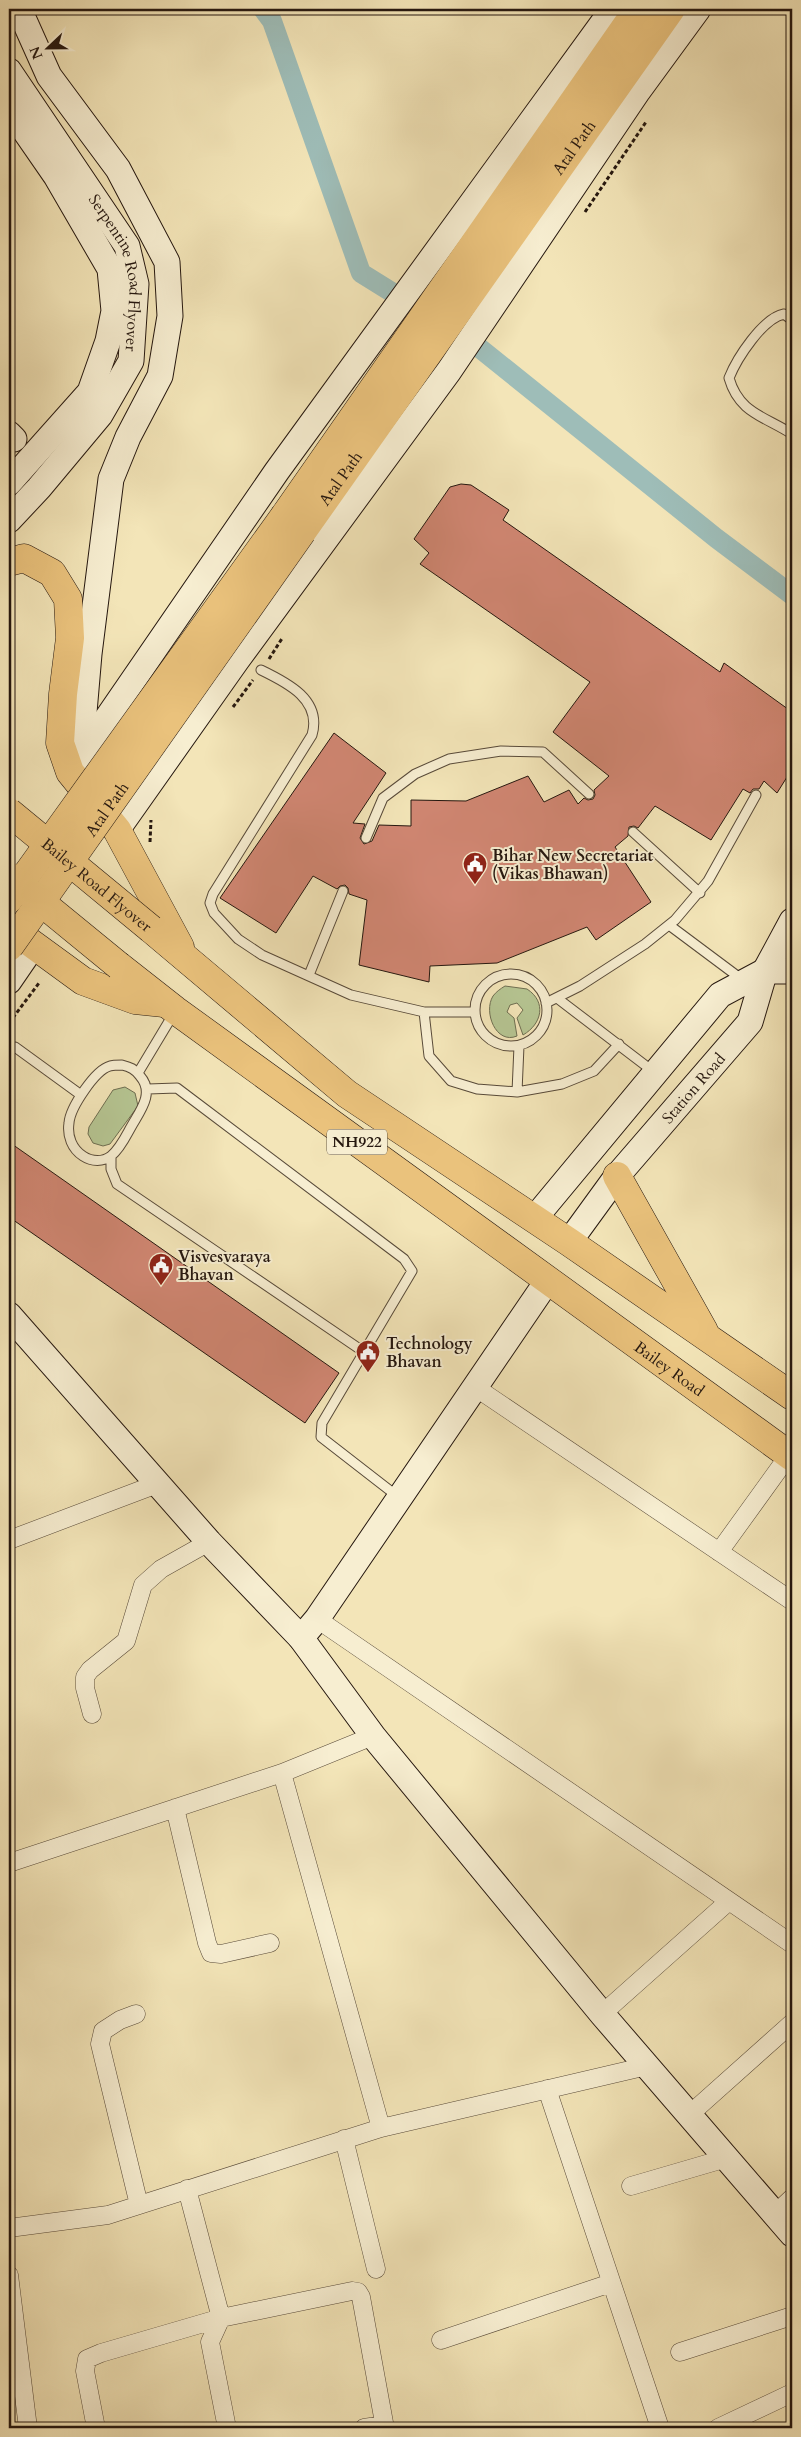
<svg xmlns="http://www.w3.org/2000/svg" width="801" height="2437" font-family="Cardo,serif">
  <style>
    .green { fill: #b6c693; stroke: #6e6e51 }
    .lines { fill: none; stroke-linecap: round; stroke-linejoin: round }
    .canal { stroke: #9ebdb8; stroke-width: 20 }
    .building { fill: #d08672; stroke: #25170f }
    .lane-casing { stroke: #584a39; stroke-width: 11 }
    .street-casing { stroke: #584a39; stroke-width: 19 }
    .secondary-casing { stroke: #25170f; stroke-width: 27 }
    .primary-casing { stroke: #25170f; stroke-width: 29 }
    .highway-casing { stroke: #25170f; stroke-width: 29 }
    .path { stroke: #25170f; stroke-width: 3; stroke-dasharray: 4 2.5; stroke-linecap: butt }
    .lane { stroke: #f7eed1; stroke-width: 9 }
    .street { stroke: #f7eed1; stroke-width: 18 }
    .secondary { stroke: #f7eed1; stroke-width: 25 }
    .primary { stroke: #eac27c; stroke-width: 28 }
    .highway { stroke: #eac27c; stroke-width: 28 }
    .primary-bridge-casing { stroke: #25170f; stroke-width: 29; stroke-linecap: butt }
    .highway-bridge-casing { stroke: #25170f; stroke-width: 29; stroke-linecap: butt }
    .primary-bridge { stroke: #eac27c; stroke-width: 28 }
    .highway-bridge { stroke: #eac27c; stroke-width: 28 }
    .labels { text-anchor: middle; stroke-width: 4; stroke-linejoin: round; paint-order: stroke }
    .shield { fill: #f7eed1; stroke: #645849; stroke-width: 1 }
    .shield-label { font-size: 15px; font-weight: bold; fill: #25170f }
    .street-label { font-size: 16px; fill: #25170f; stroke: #f7eed1 }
    .poi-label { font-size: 16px; font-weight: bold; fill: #25170f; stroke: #f7eed1; text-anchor: start }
  </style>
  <rect width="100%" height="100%" fill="#f3e5b8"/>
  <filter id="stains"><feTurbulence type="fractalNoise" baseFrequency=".004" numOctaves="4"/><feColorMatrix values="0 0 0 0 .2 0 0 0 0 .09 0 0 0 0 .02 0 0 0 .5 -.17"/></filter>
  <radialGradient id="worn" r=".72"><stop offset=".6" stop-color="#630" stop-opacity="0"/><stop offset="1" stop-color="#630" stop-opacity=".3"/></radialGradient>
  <path class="green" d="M505 986 527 989C547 1002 542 1024 523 1035L517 1018 523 1010 517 1003 510 1005 507 1012 514 1018 517 1036C496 1045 483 1012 493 996 496 992 500 989 505 986Z
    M125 1087 135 1093 138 1106 110 1144 103 1146 93 1143 88 1134 89 1127 113 1090Z"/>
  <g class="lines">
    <path class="canal" d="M263 9 272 21 361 273 472 342 716 538 792 595"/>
  </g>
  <path class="building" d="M461 484 471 485 509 510 503 520 720 672 724 663 792 712V769L777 793 764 781 759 789H753L750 793 743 789 711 840 655 806 638 828 634 826 629 827 628 836 615 847 651 902 596 940 587 927 497 963 430 966 429 982 359 965 367 900 349 894 348 888 345 885 340 886 337 889 313 876 276 933 220 898 334 733 386 773 353 823 365 824 360 838 364 844 372 841 379 825 411 826V800L466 801 528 776 544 802 569 790 578 804 584 798 588 800 593 799 595 795 594 790 609 776 553 732 590 682 420 564 429 553 414 539 450 487Z
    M9 1142 339 1373 305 1423 9 1217Z"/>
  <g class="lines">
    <defs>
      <path id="lane" d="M792 320 784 314C763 318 737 358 729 378 739 413 764 416 792 434
        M261 670C288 683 322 700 312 735L213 894 210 903 214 913 238 939 262 955 351 995 424 1012H474
        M633 832 700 893
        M366 838 383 798 415 774 449 759 501 751 543 752 589 794
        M669 925 744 981
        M475 1010a36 36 0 1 1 72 0a36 36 0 1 1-72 0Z
        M309 975 343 891
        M557 998 654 1072
        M546 1003 580 986 645 944 675 920 708 881 756 795
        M424 1012 429 1056 451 1081 477 1089 517 1092 562 1084 594 1071 619 1044
        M15 1047 81 1095
        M122 1065C130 1067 135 1069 140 1076 155 1093 140 1111 131 1127 126 1136 120 1149 111 1156 103 1162 92 1162 83 1156 72 1149 67 1136 69 1123 70 1108 95 1070 110 1066 113 1065 118 1065 122 1065Z
        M138 1073 174 1013
        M148 1089 177 1088 404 1259 412 1271 322 1423 321 1437 397 1496
        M517 1092 519 1046
        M111 1156V1169L117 1184 364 1352"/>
      <path id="street" d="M475 1387 792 1601
        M9 1540 157 1484
        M719 1552 789 1455
        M317 1619 792 1944
        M92 1714 85 1688V1677L90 1670 126 1641 143 1585 161 1569 209 1542
        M282 1773 381 2128
        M175 1808 207 1943 211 1953 221 1954 270 1943
        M9 1863 282 1773 373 1736
        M136 2014 120 2020 103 2031 100 2044 139 2205
        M602 2014 729 1901
        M547 2089 660 2428
        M689 2115 792 2023
        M344 2139 376 2269
        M631 2186 727 2158
        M187 2189 221 2318 210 2342 227 2428
        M775 2214 792 2198
        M9 2228 108 2215 381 2128 647 2066
        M9 2275 28 2428
        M441 2340 611 2283
        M680 2352 792 2316
        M96 2428 85 2371 87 2359 101 2353 221 2318 352 2291 358 2292 361 2297 385 2428
        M364 2428 384 2425
        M718 2428 792 2393"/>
      <g id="secondary">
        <path d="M19 9 49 76 118 169 167 262 170 316 160 376 128 437 111 479 89 654 83 724 69 750"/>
        <path id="s1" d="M9 71 127 246 136 284 131 361 100 415 39 488 9 520"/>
        <path d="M9 108 56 176 110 269 114 311 108 341 90 392 9 483"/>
        <path d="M9 434 14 439"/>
        <path d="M70 772 277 471 613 9"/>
        <path d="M117 830 237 660 449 371 638 91 698 9"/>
        <path d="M9 981 33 946"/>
        <path d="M534 1219 720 995 765 971H792"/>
        <path id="s2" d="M569 1242 617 1176 750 1022 765 971 792 921"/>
        <path d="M9 1315 209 1542 301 1638 373 1736 602 2014 792 2234"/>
        <path d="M301 1638 317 1619 548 1280"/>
      </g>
      <g id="primary">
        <path d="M285 515 638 9"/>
        <path id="s3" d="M302 532 671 9"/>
      </g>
      <g id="highway">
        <path d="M9 562 24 558 52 573 68 599 70 638 63 694 60 743 70 772 117 830 180 947"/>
        <path d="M9 927 83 981 135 1000 164 1003"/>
        <path d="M151 929 347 1094 569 1242 792 1396"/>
        <path id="s4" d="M119 966 175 1010 792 1457"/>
        <path d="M617 1176 704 1331"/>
      </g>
    </defs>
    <use href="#lane" class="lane-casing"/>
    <use href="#street" class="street-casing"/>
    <use href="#secondary" class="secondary-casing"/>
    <use href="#primary" class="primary-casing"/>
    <use href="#highway" class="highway-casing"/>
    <path class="path" d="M585 212 646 122
      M269 659 283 637
      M233 707 253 680
      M150 842 151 820
      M9 1023 39 983"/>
    <use href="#lane" class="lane"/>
    <use href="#street" class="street"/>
    <use href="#secondary" class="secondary"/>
    <use href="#primary" class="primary"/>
    <use href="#highway" class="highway"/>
    <defs>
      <g id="primary-bridge">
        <path d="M9 899 285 515"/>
        <path id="s5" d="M9 947 302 532"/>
      </g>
      <g id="highway-bridge">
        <path id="s6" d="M9 812 151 929"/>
        <path d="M9 876 119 966"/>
      </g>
    </defs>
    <use href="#primary-bridge" class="primary-bridge-casing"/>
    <use href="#highway-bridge" class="highway-bridge-casing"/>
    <use href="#primary-bridge" class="primary-bridge"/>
    <use href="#highway-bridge" class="highway-bridge"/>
  </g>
  <defs>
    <symbol id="civic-pin" viewBox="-11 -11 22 30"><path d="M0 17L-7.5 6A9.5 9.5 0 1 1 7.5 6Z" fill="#8f2418" stroke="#f7eed1"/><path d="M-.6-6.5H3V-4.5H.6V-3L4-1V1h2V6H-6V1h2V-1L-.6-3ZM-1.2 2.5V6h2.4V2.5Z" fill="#fff"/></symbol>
  </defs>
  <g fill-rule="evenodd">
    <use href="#civic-pin" x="461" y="850" width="28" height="38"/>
    <use href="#civic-pin" x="147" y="1251" width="28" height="38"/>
    <use href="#civic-pin" x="354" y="1338" width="28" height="38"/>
  </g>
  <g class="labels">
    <rect class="shield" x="327" y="1129.5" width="60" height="25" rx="4"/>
    <g class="shield-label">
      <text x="357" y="1147">NH922</text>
    </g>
    <g class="street-label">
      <text dy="6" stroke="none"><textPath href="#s3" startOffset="471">Atal Path</textPath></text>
      <text dy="6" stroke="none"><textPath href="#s1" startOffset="234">Serpentine Road Flyover</textPath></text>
      <text dy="6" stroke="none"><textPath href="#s3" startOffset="66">Atal Path</textPath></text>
      <text dy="6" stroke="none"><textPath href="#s5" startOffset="169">Atal Path</textPath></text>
      <text dy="6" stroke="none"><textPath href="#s6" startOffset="114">Bailey Road Flyover</textPath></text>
      <text dy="6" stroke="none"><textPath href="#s2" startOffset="198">Station Road</textPath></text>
      <text dy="6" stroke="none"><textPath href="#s4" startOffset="682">Bailey Road</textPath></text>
    </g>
    <g class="poi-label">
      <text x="492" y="861">Bihar New Secretariat<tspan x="492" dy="18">(Vikas Bhawan)</tspan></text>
      <text x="178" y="1262">Visvesvaraya<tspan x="178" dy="18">Bhavan</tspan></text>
      <text x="386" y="1349">Technology<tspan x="386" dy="18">Bhavan</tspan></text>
    </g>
  </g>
  <rect width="801" height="2437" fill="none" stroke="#f3e5b8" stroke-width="30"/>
  <rect x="10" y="10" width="781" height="2417" fill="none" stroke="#25170f" stroke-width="2.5"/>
  <rect x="15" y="15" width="771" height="2407" fill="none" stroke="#25170f"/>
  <g transform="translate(48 48) rotate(248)" stroke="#f7eed1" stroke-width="4" paint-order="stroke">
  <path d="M0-4L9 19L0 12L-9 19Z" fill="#25170f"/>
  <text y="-8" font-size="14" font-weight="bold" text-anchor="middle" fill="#25170f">N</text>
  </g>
  <rect width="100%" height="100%" filter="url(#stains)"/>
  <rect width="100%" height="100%" fill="url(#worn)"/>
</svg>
